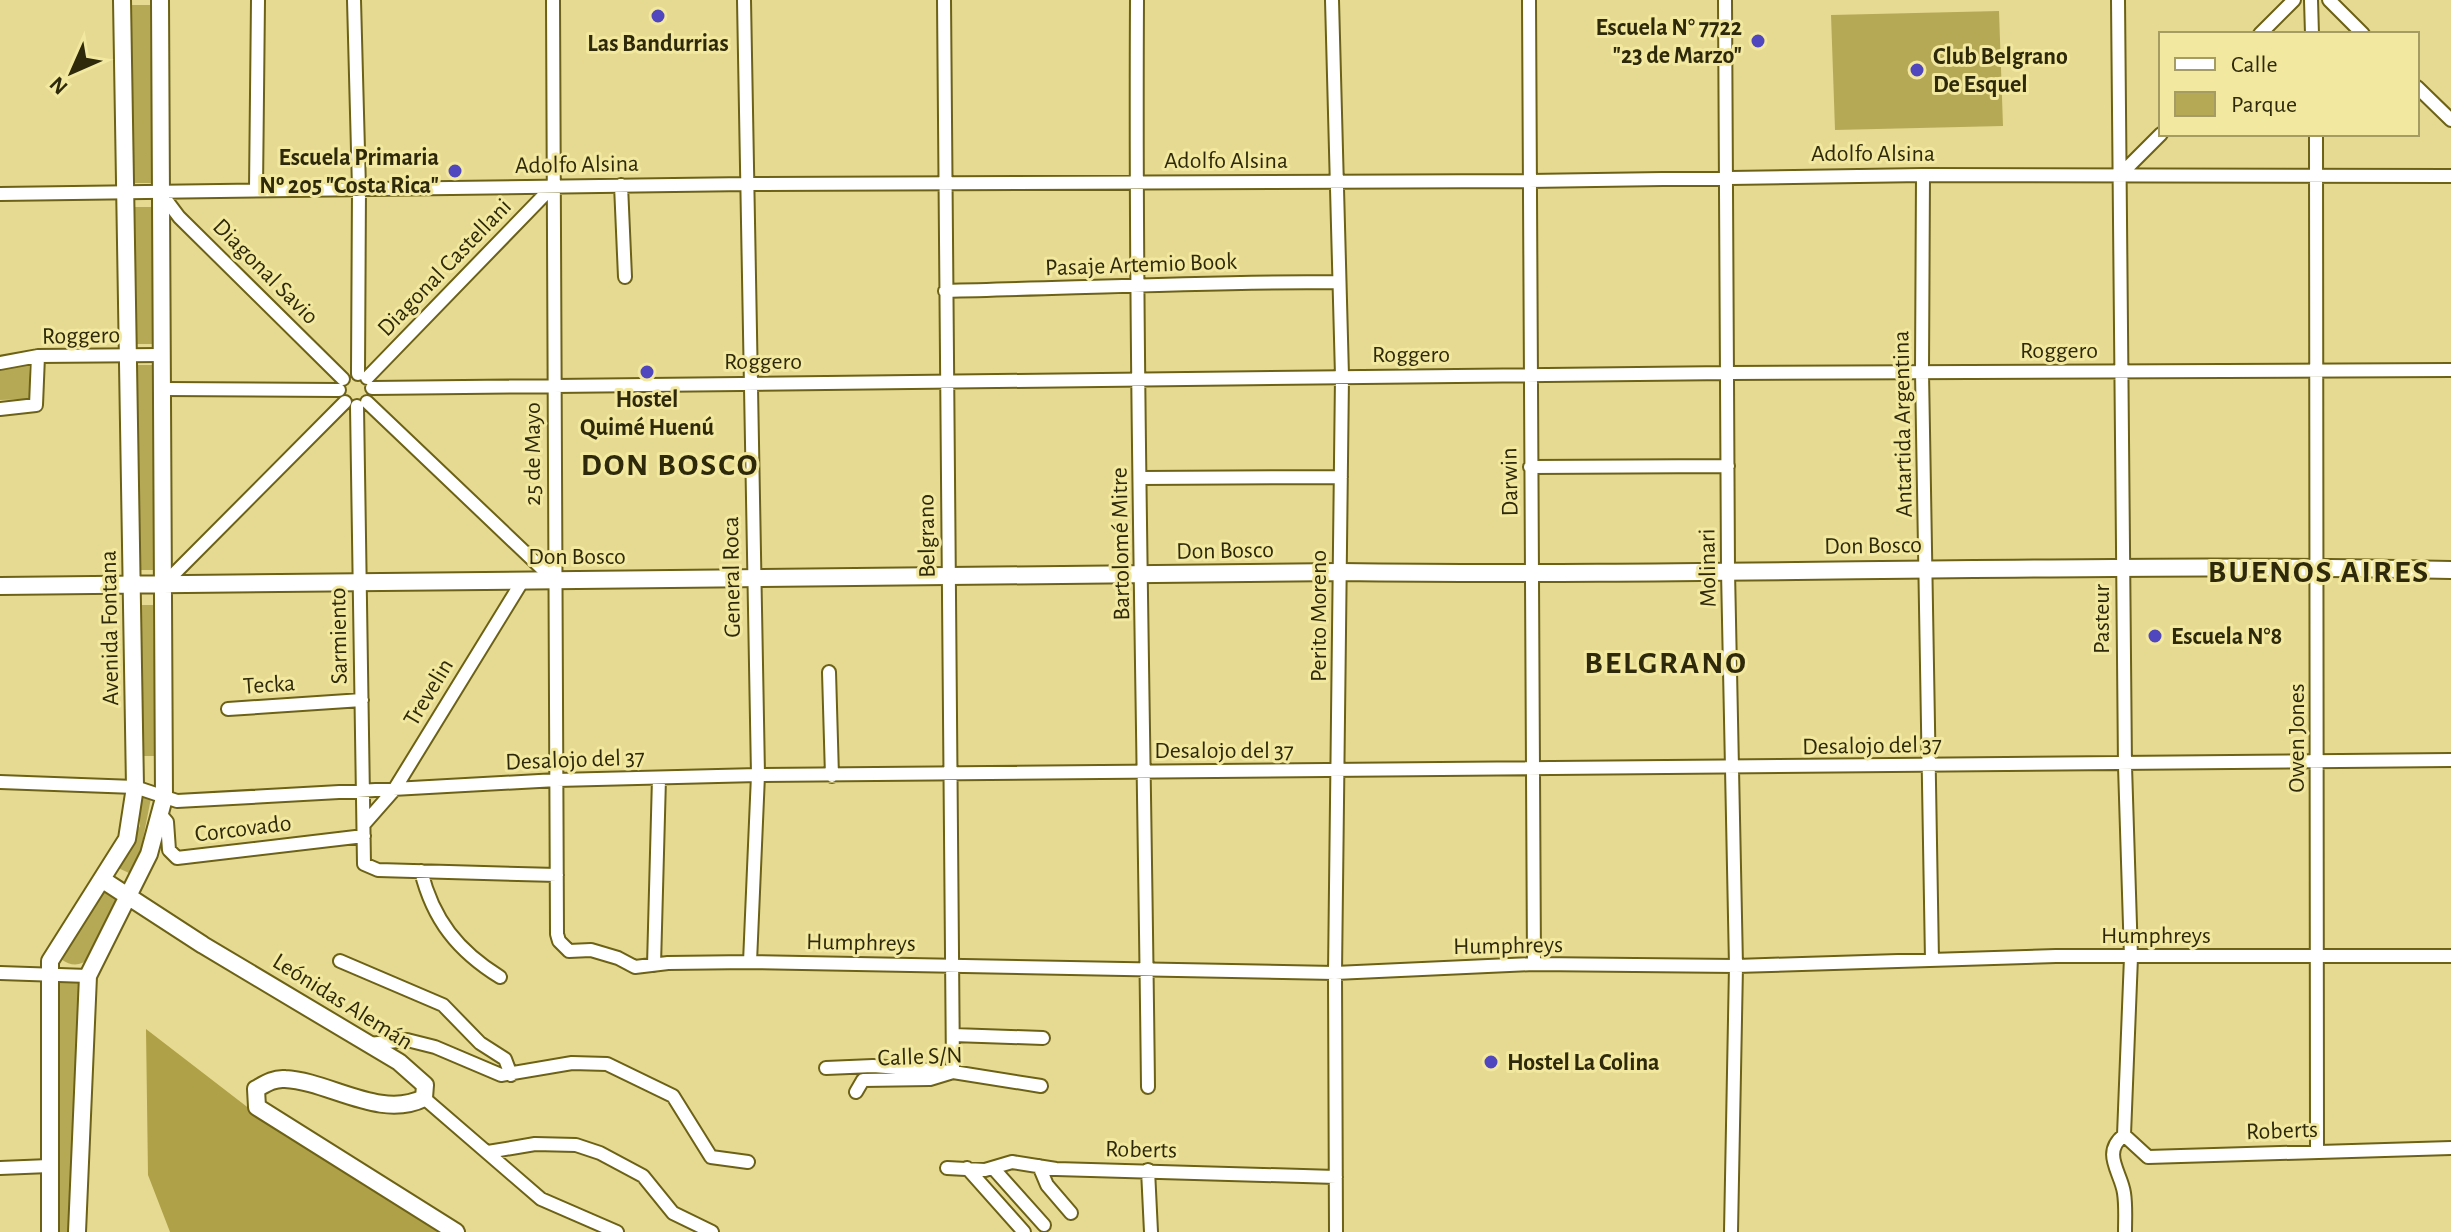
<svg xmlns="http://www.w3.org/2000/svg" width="2451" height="1232" font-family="'Alegreya Sans',sans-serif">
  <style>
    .green { fill: #b6a956 }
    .forest { fill: #afa147 }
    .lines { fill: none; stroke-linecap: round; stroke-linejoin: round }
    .minor-casing { stroke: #6c6116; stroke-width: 16 }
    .tertiary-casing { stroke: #6c6116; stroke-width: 20 }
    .minor { stroke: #fff; stroke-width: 12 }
    .tertiary { stroke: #fff; stroke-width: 16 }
    .poi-dot { fill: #5047be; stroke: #f3e89f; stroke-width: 3 }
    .labels { text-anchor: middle; stroke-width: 6; stroke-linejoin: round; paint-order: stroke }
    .poi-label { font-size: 24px; font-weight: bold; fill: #2d290a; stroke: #f3e89f; text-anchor: start }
    .street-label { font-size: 24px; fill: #2d290a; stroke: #f3e89f }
    .district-label { font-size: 32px; font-weight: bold; letter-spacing: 2px; fill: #2d290a; stroke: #f3e89f }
  </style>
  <rect width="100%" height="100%" fill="#e6da92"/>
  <path class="green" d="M131 5H150L153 183H134Z
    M1999 11 2003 126 1835 130 1831 15Z
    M135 207H154L156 344H137Z
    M29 362 30 399 0 400V369Z
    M137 365H156L158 570H139Z
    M141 605H153L156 756H143Z
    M140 796 151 798 141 849 129 873 116 867 140 826Z
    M101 891 118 900 91 958C80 966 72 967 61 959L60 948Z
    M56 980 83 981 71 1232H56Z"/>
  <path class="forest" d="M146 1029 285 1136 452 1232H170L148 1175Z"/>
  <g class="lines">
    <defs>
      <path id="minor" d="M354 0 359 188 358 374
        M553 0 557 934 559 941 569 951
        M744 0 758 775 750 962
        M1137 0C1135 362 1144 725 1148 1087
        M1332 0 1342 376 1335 973 1336 1232
        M1529 0 1534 964
        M1725 0 1728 571 1736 966 1731 1232
        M2118 0 2125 766 2131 957 2124 1135C2101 1153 2121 1172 2124 1193 2126 1206 2125 1219 2125 1232
        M2311 0 2312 34
        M2329 0 2363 34
        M2260 34 2294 0
        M2417 87 2451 120
        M2316 134 2317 1150
        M1923 175 1922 372 1932 960
        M2120 175 2161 134
        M621 185 625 277
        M256 189 258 0
        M161 193 179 217 343 379
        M0 194 748 184 1529 181 1923 175 2451 176
        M945 291C1076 288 1207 282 1339 282
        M0 363 38 356 162 355
        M367 378 553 186
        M372 388 1729 373 2451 370
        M162 389 339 390
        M367 402 554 580
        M357 406 364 864 378 870 557 875
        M0 409 36 405 38 356
        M1530 467 1728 466
        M1140 478 1341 477
        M163 585 345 402
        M829 672 832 776
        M228 709 362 700
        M0 782 135 787 177 801 557 780 758 775 2451 760
        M161 815 167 822 169 850 177 858 364 836
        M365 823 394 790 523 580
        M421 871C433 920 458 951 500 977
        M569 951 591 950 618 958 635 967 668 963 750 962 1335 973 1534 964 1736 966 2056 956H2451
        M340 961 443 1005 480 1043 505 1059 511 1075
        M654 965 659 778
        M0 973 88 976
        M953 1035 1043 1038
        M369 1044 407 1040 435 1047 501 1075 572 1063 607 1064 673 1096 711 1157 748 1162
        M826 1068 873 1066 953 1072 944 0
        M856 1092 863 1080 930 1079 953 1072 1041 1086
        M424 1098 541 1199 617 1232
        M2124 1135 2148 1157 2451 1148
        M488 1152 535 1144 576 1145 600 1153 643 1176 673 1213 712 1232
        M1039 1166 1047 1185 1071 1213
        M0 1168 49 1166
        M947 1168 985 1170 1012 1162 1056 1169 1336 1177
        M967 1168 1024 1232
        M993 1168 1044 1225
        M1148 1170 1151 1232"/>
      <path id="tertiary" d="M0 586 1340 572C1710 577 2081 562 2451 570
        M103 880 203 945 399 1062 425 1085 424 1098C380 1120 329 1081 285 1079 274 1078 265 1084 256 1089L257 1107 456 1232
        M50 1232V961L127 839 135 787 122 0
        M77 1232 88 976 149 854 164 798 160 0"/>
    </defs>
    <use href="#minor" class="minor-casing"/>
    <use href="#tertiary" class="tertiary-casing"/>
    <use href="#minor" class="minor"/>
    <use href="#tertiary" class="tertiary"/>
  </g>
  <g class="poi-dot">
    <circle cx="658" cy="16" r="8"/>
    <circle cx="1758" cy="41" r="8"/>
    <circle cx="1917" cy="70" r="8"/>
    <circle cx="455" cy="171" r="8"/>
    <circle cx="647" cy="372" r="8"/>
    <circle cx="2155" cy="636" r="8"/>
    <circle cx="1491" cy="1062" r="8"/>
  </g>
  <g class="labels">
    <g class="poi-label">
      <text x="1742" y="35" text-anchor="end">Escuela N° 7722<tspan x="1742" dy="28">"23 de Marzo"</tspan></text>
      <text x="658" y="51" text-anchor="middle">Las Bandurrias</text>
      <text x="1933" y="64">Club Belgrano<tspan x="1933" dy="28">De Esquel</tspan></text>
      <text x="439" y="165" text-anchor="end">Escuela Primaria<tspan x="439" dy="28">Nº 205 "Costa Rica"</tspan></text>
      <text x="647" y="407" text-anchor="middle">Hostel<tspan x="647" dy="28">Quimé Huenú</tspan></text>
      <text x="2171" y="644">Escuela N°8</text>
      <text x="1507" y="1070">Hostel La Colina</text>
    </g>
    <g class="street-label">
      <text x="1873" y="161">Adolfo Alsina</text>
      <text x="1226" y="168">Adolfo Alsina</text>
      <text transform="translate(577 164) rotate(-1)" y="8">Adolfo Alsina</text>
      <text transform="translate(1141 264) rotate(-2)" y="8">Pasaje Artemio Book</text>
      <text transform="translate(444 267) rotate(-46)" y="8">Diagonal Castellani</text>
      <text transform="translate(266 271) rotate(45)" y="8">Diagonal Savio</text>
      <text transform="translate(81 335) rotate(-1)" y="8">Roggero</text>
      <text x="2059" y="358">Roggero</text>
      <text x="1411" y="362">Roggero</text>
      <text x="763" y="369">Roggero</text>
      <text transform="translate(1902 424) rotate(-91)" y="8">Antartida Argentina</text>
      <text transform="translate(532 454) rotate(-90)" y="8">25 de Mayo</text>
      <text transform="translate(1509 482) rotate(-91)" y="8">Darwin</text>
      <text transform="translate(926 536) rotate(-91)" y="8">Belgrano</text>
      <text transform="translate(1120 544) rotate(-91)" y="8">Bartolomé Mitre</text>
      <text transform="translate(1873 545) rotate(-1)" y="8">Don Bosco</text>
      <text transform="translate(1225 550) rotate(-1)" y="8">Don Bosco</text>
      <text x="577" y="564">Don Bosco</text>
      <text transform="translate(1707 568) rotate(-91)" y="8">Molinari</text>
      <text transform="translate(731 577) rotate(-91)" y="8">General Roca</text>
      <text transform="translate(1318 616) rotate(-90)" y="8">Perito Moreno</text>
      <text transform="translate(2101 619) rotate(-90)" y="8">Pasteur</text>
      <text transform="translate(109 628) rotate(-91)" y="8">Avenida Fontana</text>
      <text transform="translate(338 636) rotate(-91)" y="8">Sarmiento</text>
      <text transform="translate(269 684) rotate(-4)" y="8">Tecka</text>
      <text transform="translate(428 692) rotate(-59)" y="8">Trevelin</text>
      <text transform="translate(2296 738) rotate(-90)" y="8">Owen Jones</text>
      <text transform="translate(1872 745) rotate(-1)" y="8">Desalojo del 37</text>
      <text x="1224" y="758">Desalojo del 37</text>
      <text transform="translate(575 759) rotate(-2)" y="8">Desalojo del 37</text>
      <text transform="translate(243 828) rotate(-7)" y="8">Corcovado</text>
      <text x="2156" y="943">Humphreys</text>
      <text transform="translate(861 942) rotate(1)" y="8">Humphreys</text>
      <text transform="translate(1508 945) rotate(-1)" y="8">Humphreys</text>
      <text transform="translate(343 1001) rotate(32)" y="8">Leónidas Alemán</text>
      <text transform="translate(920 1056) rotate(-2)" y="8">Calle S/N</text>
      <text transform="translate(2282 1130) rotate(-2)" y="8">Roberts</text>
      <text transform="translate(1141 1149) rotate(1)" y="8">Roberts</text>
    </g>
    <g class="district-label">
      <text x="670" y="475">DON BOSCO</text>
      <text x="2319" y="582">BUENOS AIRES</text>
      <text x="1666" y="673">BELGRANO</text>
    </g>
  </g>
  <rect x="2159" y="32" width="260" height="104" fill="#f3e89f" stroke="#a49c63" stroke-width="2"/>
  <rect x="2175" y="58" width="40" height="12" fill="#ffffff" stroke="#a49c63" stroke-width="2"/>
  <text x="2231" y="72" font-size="24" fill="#2d290a">Calle</text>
  <rect x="2175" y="92" width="40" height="24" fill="#b6a956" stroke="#a49c63" stroke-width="2"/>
  <text x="2231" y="112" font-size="24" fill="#2d290a">Parque</text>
  <g transform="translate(72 72) rotate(225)" stroke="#f3e89f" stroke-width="6" paint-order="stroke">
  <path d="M0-6L14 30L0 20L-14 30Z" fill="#2d290a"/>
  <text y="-12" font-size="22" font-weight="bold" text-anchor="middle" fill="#2d290a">N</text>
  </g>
</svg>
